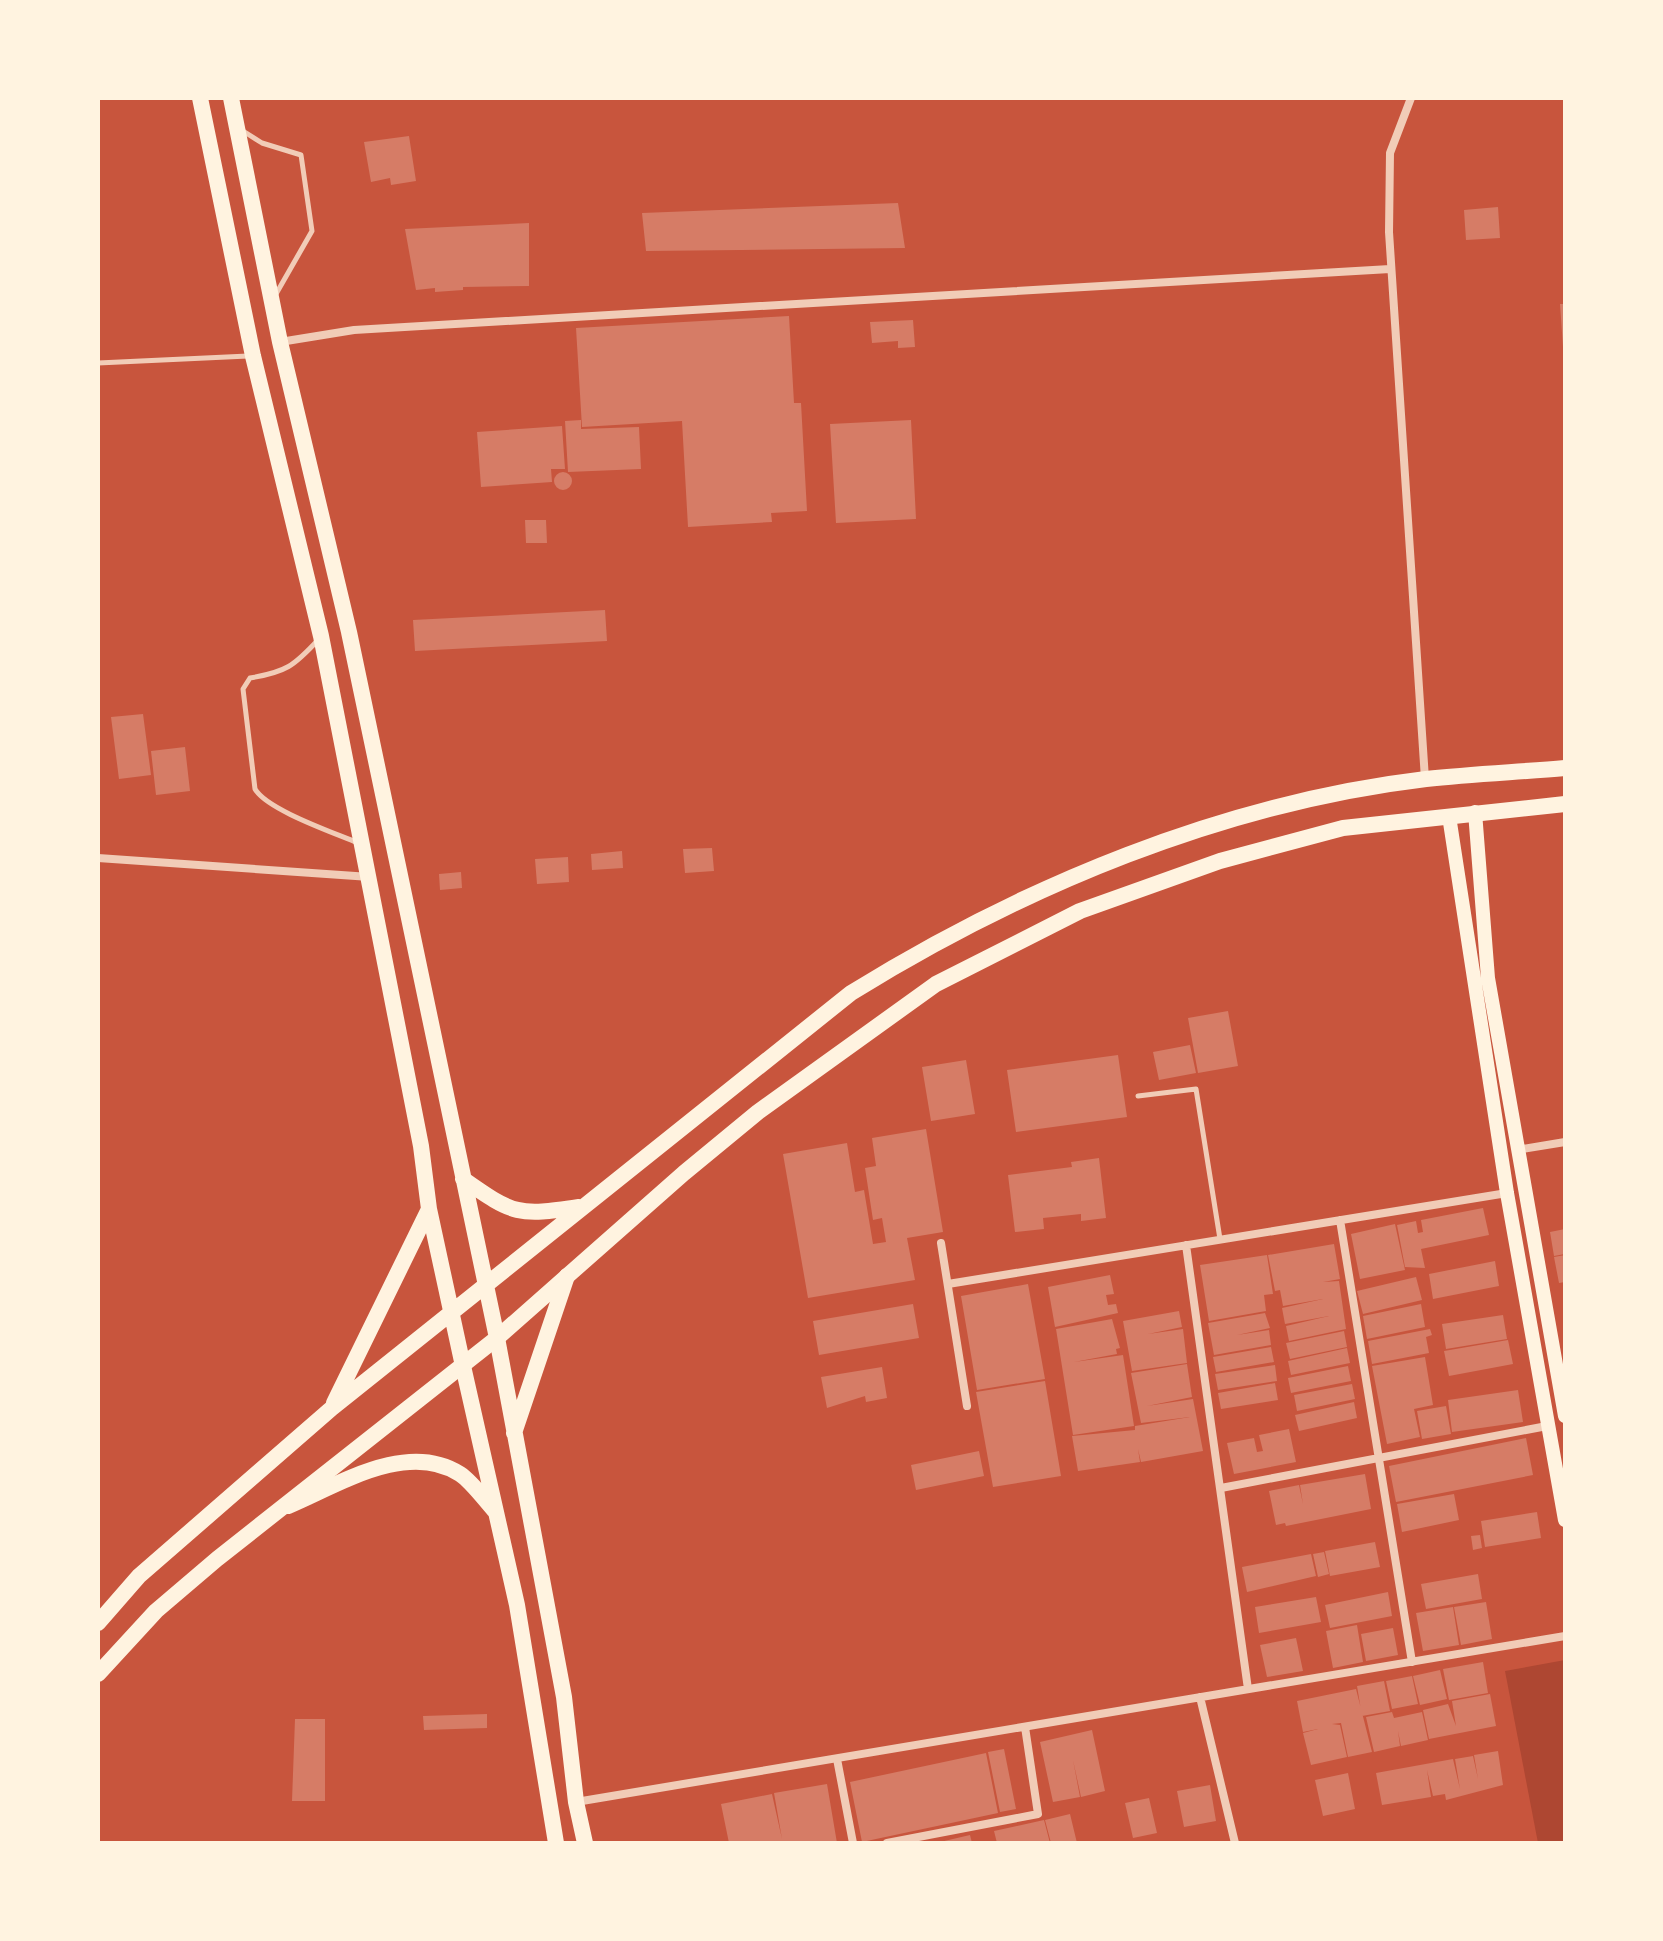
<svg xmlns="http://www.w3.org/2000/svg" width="1663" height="1941" font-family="'Archivo Narrow',sans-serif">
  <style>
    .green { fill: #ae4732 }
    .building { fill: #d67c66 }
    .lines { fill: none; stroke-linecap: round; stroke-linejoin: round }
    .service { stroke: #f1ccb7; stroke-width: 5 }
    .minor { stroke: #f1ccb7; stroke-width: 8 }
    .secondary { stroke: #fff3e0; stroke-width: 14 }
    .primary { stroke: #fff3e0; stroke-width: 16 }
    .trunk { stroke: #fff3e0; stroke-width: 16 }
  </style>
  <rect width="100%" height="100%" fill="#c8553d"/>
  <path class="green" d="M1565 1660V1843H1538L1505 1671Z"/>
  <path class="building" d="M409 136 416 181 391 185 390 178 371 182 364 142Z
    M898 203 905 248 646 251 642 213Z
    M1498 207 1500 238 1466 240 1464 210Z
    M529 223V286L463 287V290L435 292V288L416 290 405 229Z
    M1560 304H1565V347H1563Z
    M789 316 794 403H801L807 511 771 513 772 522 688 527 682 421 582 427 576 328Z
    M913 320 915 347 898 348V341L872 343 870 322Z
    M581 420V429L639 427 641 469 568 472 565 421Z
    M911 420 916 519 836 523 830 424Z
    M562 426 565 469H551L552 482 481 487 477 432Z
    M554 481a9 9 0 1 1 18 0a9 9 0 1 1-18 0Z
    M525 520H546L547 543H526Z
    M605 610 607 641 415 651 413 620Z
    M143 714 151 775 119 779 111 717Z
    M185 747 190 791 156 795 151 751Z
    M712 848 714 871 685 873 683 849Z
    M622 851 623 868 592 870 591 854Z
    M568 857 569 882 537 884 535 859Z
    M461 872 462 888 440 890 439 874Z
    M1228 1011 1238 1066 1198 1073 1188 1018Z
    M1190 1045 1196 1073 1159 1080 1153 1052Z
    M1118 1055 1127 1117 1016 1132 1007 1070Z
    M966 1060 975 1114 931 1121 922 1067Z
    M926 1129 943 1232 907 1238 915 1280 808 1298 783 1154 847 1143 855 1192 864 1190 873 1244 886 1242 882 1218 873 1220 865 1168 876 1166 872 1138Z
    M1099 1158 1106 1218 1081 1221V1214L1043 1218 1044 1229 1015 1232 1008 1175 1072 1167 1071 1162Z
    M1483 1208 1489 1235 1421 1249 1425 1268 1405 1267 1397 1225 1416 1221 1418 1233 1423 1232 1421 1220Z
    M1395 1224 1405 1270 1360 1279 1351 1234Z
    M1565 1229V1254L1554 1256 1550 1232Z
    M1334 1244 1340 1279 1323 1282 1339 1281 1346 1329 1289 1341 1286 1326 1329 1316 1285 1324 1282 1308 1323 1299 1283 1306 1280 1290 1275 1291 1268 1255Z
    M1267 1255 1273 1294 1264 1295 1266 1311 1209 1321 1200 1265Z
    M1565 1255V1282L1559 1283 1554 1257Z
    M1495 1261 1499 1286 1433 1299 1429 1274Z
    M1110 1275 1114 1294 1106 1295 1108 1305 1116 1304 1118 1313 1055 1327 1048 1287Z
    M1416 1277 1422 1300 1363 1314 1357 1291Z
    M1028 1284 1045 1379 977 1390 961 1296Z
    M913 1304 919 1338 819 1355 813 1321Z
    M1421 1304 1425 1327 1367 1339 1363 1316Z
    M1179 1311 1182 1327 1148 1334 1183 1329 1187 1363 1132 1371 1123 1321Z
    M1265 1313 1270 1328 1237 1335 1269 1330 1271 1345 1214 1355 1208 1323Z
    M1503 1315 1507 1339 1446 1349 1442 1324Z
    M1112 1319 1120 1348 1116 1349 1117 1354 1074 1362 1123 1355 1134 1426 1073 1435 1056 1329Z
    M1430 1329 1432 1335 1426 1337 1429 1353 1372 1364 1368 1341Z
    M1344 1331 1347 1347 1290 1359 1286 1343Z
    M1508 1340 1513 1364 1449 1376 1444 1351Z
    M1271 1347 1274 1362 1216 1372 1213 1357Z
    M1347 1348 1350 1363 1291 1375 1288 1361Z
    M1425 1357 1433 1405 1414 1409 1420 1437 1387 1444 1372 1366Z
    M1187 1364 1192 1397 1147 1406 1193 1399 1203 1451 1141 1462 1138 1449 1140 1462 1078 1471 1072 1436 1135 1430V1426L1190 1417 1141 1423 1131 1373Z
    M1275 1365 1277 1381 1218 1390 1215 1374Z
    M1348 1366 1351 1381 1291 1393 1288 1378Z
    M882 1367 887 1398 866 1402 865 1396 827 1408 821 1377Z
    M1045 1381 1061 1476 993 1487 976 1392Z
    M1275 1383 1278 1400 1221 1409 1218 1393Z
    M1352 1384 1355 1399 1297 1411 1294 1395Z
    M1518 1390 1523 1422 1452 1432 1448 1400Z
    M1354 1402 1357 1418 1299 1431 1295 1415Z
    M1446 1406 1451 1434 1422 1439 1417 1411Z
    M1289 1429 1296 1462 1234 1474 1227 1443 1254 1438 1257 1452 1263 1451 1259 1435Z
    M1526 1438 1533 1475 1396 1502 1389 1466Z
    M979 1451 984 1476 916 1490 911 1465Z
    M1365 1474 1371 1509 1286 1526 1285 1523 1276 1525 1269 1491 1299 1485 1303 1504 1300 1485Z
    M1454 1494 1459 1520 1402 1532 1397 1504Z
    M1537 1512 1541 1538 1485 1547 1481 1521Z
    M1480 1535 1482 1548 1473 1550 1471 1536Z
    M1375 1542 1380 1567 1330 1576 1325 1551Z
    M1324 1552 1329 1574 1318 1577 1313 1554Z
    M1311 1554 1316 1576 1247 1592 1242 1567Z
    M1478 1574 1482 1599 1426 1609 1421 1584Z
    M1388 1592 1392 1616 1330 1628 1325 1605Z
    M1316 1597 1321 1622 1259 1633 1255 1607Z
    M1486 1602 1492 1639 1461 1645 1454 1607Z
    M1453 1607 1459 1645 1423 1651 1416 1613Z
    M1357 1625 1363 1662 1333 1668 1326 1631Z
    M1393 1628 1398 1655 1366 1661 1361 1634Z
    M1296 1638 1303 1671 1267 1677 1260 1645Z
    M1483 1662 1488 1693 1449 1700 1443 1669Z
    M1440 1670 1447 1699 1420 1705 1413 1676Z
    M1412 1676 1418 1704 1392 1709 1386 1681Z
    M1384 1681 1390 1711 1362 1716 1357 1686Z
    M1356 1689 1372 1752 1348 1757 1341 1723 1332 1724 1340 1725 1347 1757 1311 1765 1303 1733 1318 1729 1303 1732 1297 1701Z
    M1490 1694 1496 1726 1429 1739 1423 1710 1448 1704 1456 1726 1452 1701Z
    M1392 1712 1394 1718 1422 1712 1428 1740 1401 1746 1398 1731 1400 1746 1374 1752 1366 1717Z
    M487 1714V1728L424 1730 423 1716Z
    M295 1719H325V1801H292Z
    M1092 1730 1105 1791 1081 1797 1073 1760 1080 1797 1053 1802 1040 1742Z
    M1004 1749 1016 1809 1000 1812 988 1752Z
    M1498 1751 1503 1785 1446 1800 1445 1794 1433 1796 1427 1770 1431 1797 1382 1805 1376 1773 1453 1759 1460 1789 1455 1759 1473 1756 1478 1779 1474 1755Z
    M986 1753 998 1813 862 1842 850 1782Z
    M1348 1773 1355 1809 1323 1816 1315 1780Z
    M827 1784 837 1843H729L721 1804 772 1794 782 1839 774 1793Z
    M1210 1785 1216 1821 1184 1827 1177 1791Z
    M1149 1798 1157 1833 1133 1838 1125 1803Z
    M1070 1814 1077 1843H1051L1045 1820Z
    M1044 1820 1050 1843H997L994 1831Z
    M970 1835 972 1843H940V1842Z"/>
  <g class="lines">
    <path class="service" d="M243 131 262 143 301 155 312 231 276 294
      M98 363 248 356
      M318 640C294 666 286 672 250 678L243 689 255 789C267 810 335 833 358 843
      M1138 1096 1196 1089 1220 1239"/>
    <path class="minor" d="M1411 98 1390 153 1389 232 1425 779
      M280 342 354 330 1390 269
      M98 858 370 877
      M1516 1150 1565 1142
      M1340 1220 1412 1662
      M941 1243 967 1406
      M1186 1245 1248 1689
      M948 1284 1507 1193
      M1221 1488 1547 1426
      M1200 1697 1235 1843
      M837 1759 853 1843
      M576 1802 1565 1636
      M887 1843 1038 1814 1025 1727"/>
    <path class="secondary" d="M1475 812 1488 978 1565 1416
      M1449 816 1507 1193 1565 1520"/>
    <path class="primary" d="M497 1338 564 1697 576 1802 585 1843
      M463 1366 517 1605 556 1843
      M514 1433 567 1276
      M288 1506C338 1485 407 1440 460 1474 472 1482 484 1499 494 1510"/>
    <path class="trunk" d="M200 98 253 356 321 636 421 1146 429 1209 463 1366
      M231 98 280 342 349 632 497 1338
      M463 1179C514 1215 518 1216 579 1207
      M334 1403 429 1209
      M98 1623 139 1576 332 1408 851 993C1024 886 1223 803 1426 779 1472 774 1519 772 1565 768
      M98 1674 156 1611 217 1559 497 1338 684 1173 758 1112 936 984 1080 911 1220 861 1343 828 1565 804"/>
  </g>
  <rect width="1663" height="1941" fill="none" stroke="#fff3e0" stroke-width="200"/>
</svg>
